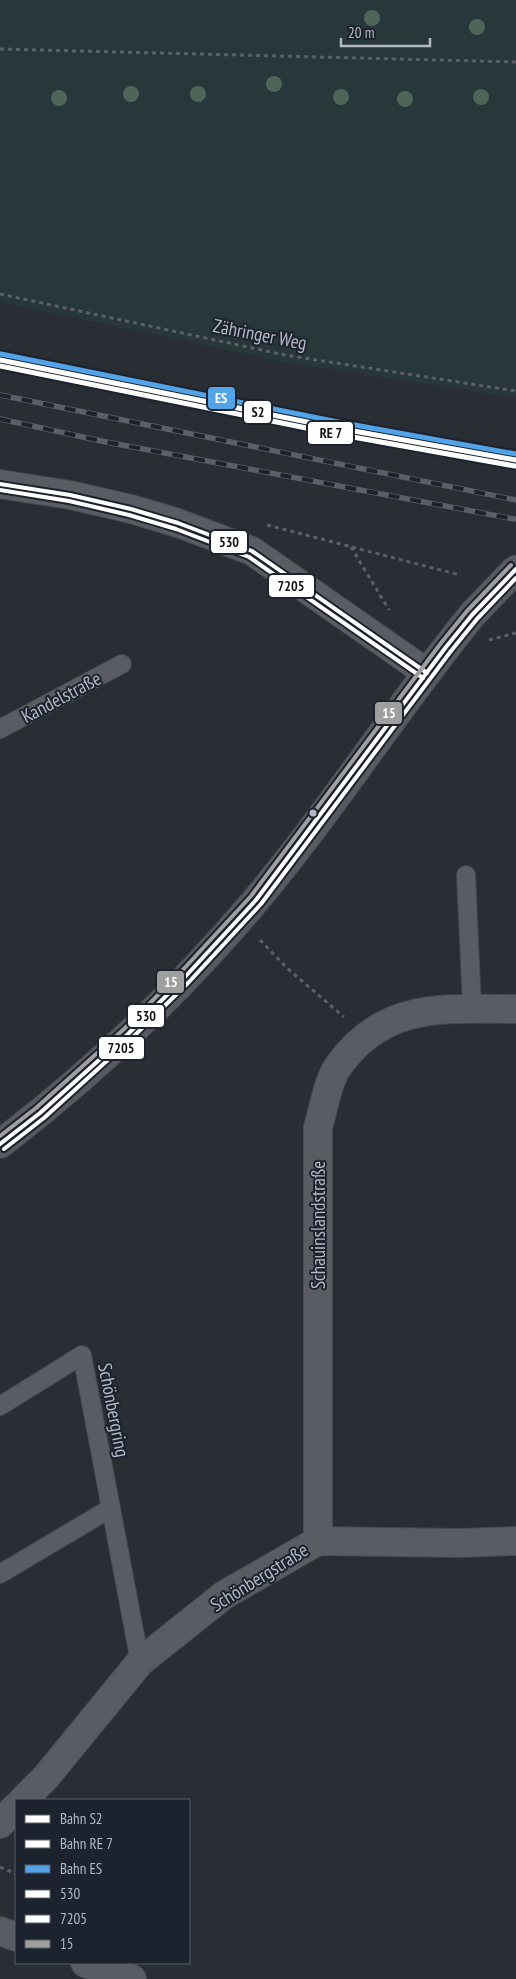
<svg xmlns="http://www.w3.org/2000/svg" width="516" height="1979" font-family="'PT Sans Narrow',sans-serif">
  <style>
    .green { fill: #27373a }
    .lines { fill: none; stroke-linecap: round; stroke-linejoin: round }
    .lane-casing { stroke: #45484d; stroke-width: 20 }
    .street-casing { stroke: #45484d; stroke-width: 30 }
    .secondary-casing { stroke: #45484d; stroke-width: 30 }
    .path { stroke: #5c6066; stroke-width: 3; stroke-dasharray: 4 4; stroke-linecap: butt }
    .lane { stroke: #595c63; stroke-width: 18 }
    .street { stroke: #595c63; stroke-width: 28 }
    .secondary { stroke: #575a61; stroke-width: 28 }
    .rail-casing { stroke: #5d5f66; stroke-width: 5.5 }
    .rail { stroke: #1d232e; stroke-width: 4; stroke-dasharray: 11; stroke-linecap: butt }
    .secondary-bridge-casing { stroke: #45484d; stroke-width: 30; stroke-linecap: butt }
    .secondary-bridge { stroke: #575a61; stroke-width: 28 }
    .bus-1-casing { stroke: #1d232e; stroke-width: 8 }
    .bus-2-casing { stroke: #1d232e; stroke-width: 8 }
    .bus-3-casing { stroke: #1d232e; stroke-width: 8 }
    .bus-1 { stroke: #fff; stroke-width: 4 }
    .bus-2 { stroke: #fff; stroke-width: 4 }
    .bus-3 { stroke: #a09f9f; stroke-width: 4 }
    .rail-1-casing { stroke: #1d232e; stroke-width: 9 }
    .rail-2-casing { stroke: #1d232e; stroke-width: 9 }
    .rail-3-casing { stroke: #1d232e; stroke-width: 9 }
    .rail-1 { stroke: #fff; stroke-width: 5 }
    .rail-2 { stroke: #fff; stroke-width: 5 }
    .rail-3 { stroke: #53a3e8; stroke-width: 5 }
    .tree { fill: #4e6659 }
    .bus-dot { fill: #b3b9c5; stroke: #1d232e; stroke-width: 2 }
    .labels { text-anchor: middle; stroke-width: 4; stroke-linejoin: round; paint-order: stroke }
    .street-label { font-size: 19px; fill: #b3b9c5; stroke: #1d232e }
    .line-badge { stroke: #1d232e; stroke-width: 2 }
    .badge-label { font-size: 14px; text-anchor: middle; font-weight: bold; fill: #fff }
    .pale-badge-label { font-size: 14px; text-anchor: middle; font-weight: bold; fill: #111 }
  </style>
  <rect width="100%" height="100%" fill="#292d34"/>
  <path class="green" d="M0 0H516V398L283 362 0 302Z"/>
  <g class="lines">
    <defs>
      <path id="lane" d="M0 729 122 664
        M466 875 472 1007
        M0 1406 82 1355 140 1662
        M0 1574 111 1508"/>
      <path id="street" d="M0 484 70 495 131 509 178 523 252 551 427 673
        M318 1541V1127C323 1111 328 1081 337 1068 383 1001 444 1009 516 1009
        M23 1800 46 1777 140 1662 224 1595 318 1541 459 1543 516 1541
        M0 1824 16 1807
        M0 1931 16 1937
        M85 1963 132 1979"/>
      <path id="secondary" d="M0 1144C93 1073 181 989 256 900 333 808 397 707 472 615"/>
    </defs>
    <use href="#lane" class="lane-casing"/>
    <use href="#street" class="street-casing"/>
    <use href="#secondary" class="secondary-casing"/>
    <path class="path" d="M0 49 516 62
      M0 294 285 355 516 391
      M267 525 460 575
      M351 547 389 610
      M489 640 516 633
      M260 940 288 969 344 1017
      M0 1867 16 1874"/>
    <use href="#lane" class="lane"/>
    <use href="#street" class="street"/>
    <use href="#secondary" class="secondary"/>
    <defs>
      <path id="rail" d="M0 395 516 500
        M0 419 106 442 514 519"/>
    </defs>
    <use href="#rail" class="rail-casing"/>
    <use href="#rail" class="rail"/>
    <defs>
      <path id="secondary-bridge" d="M472 615 516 569"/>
    </defs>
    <use href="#secondary-bridge" class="secondary-bridge-casing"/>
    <use href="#secondary-bridge" class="secondary-bridge"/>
    <defs>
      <path id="bus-1" d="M0 484 70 495 131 509 178 523 252 551 427 673
        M0 1144 40 1113 128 1034 184 978 256 900 446 647 472 615 516 569"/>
      <path id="bus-2" d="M0 490 69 501 129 515 176 529 249 557 423 678
        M4 1149 44 1118 132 1038 189 982 261 904 451 651 477 619 516 578"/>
      <path id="bus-3" d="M0 1136 36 1108 124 1029 179 974 251 896 441 643 467 611 511 565"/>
    </defs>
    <use href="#bus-1" class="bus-1-casing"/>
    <use href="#bus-2" class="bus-2-casing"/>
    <use href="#bus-3" class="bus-3-casing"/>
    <use href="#bus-1" class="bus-1"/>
    <use href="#bus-2" class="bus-2"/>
    <use href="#bus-3" class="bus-3"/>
    <defs>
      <path id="rail-1" d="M0 360 337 428 516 460"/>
      <path id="rail-2" d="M0 366 336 434 515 466"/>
      <path id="rail-3" d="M1 354 338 422 516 454"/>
    </defs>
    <use href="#rail-1" class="rail-1-casing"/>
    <use href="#rail-2" class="rail-2-casing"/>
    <use href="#rail-3" class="rail-3-casing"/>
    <use href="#rail-1" class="rail-1"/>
    <use href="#rail-2" class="rail-2"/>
    <use href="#rail-3" class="rail-3"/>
  </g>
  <g class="tree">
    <circle cx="372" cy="18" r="8"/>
    <circle cx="477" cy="27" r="8"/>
    <circle cx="274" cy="84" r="8"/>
    <circle cx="131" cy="94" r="8"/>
    <circle cx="198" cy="94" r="8"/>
    <circle cx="341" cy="97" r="8"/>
    <circle cx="481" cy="97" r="8"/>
    <circle cx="59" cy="98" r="8"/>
    <circle cx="405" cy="99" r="8"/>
  </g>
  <circle class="bus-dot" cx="313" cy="813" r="4.5"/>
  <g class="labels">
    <g class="street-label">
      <text transform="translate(260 334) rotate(11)" y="7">Zähringer Weg</text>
      <text transform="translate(61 697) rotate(-28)" y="7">Kandelstraße</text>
      <text transform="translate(318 1225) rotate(-90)" y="7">Schauinslandstraße</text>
      <text transform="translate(114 1410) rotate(79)" y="7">Schönbergring</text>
      <text transform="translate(259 1577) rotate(-32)" y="7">Schönbergstraße</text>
    </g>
  </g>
  <g class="line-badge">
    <rect x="207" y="386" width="29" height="24" rx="5" fill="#53a3e8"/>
    <rect x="243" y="400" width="29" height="24" rx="5" fill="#fff"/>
    <rect x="307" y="421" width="47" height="24" rx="5" fill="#fff"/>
    <rect x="210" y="530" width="38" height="24" rx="5" fill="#fff"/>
    <rect x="268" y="574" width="47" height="24" rx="5" fill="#fff"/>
    <rect x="374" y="701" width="29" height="24" rx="5" fill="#a09f9f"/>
    <rect x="156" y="970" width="29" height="24" rx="5" fill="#a09f9f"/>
    <rect x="127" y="1004" width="38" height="24" rx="5" fill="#fff"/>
    <rect x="98" y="1036" width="47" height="24" rx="5" fill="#fff"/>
  </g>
  <g class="badge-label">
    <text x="221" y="403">ES</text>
    <text x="389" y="718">15</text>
    <text x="171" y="987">15</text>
  </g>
  <g class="pale-badge-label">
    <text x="258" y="417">S2</text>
    <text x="331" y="438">RE 7</text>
    <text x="229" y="547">530</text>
    <text x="291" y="591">7205</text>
    <text x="146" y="1021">530</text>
    <text x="121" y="1053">7205</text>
  </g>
  <rect x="15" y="1799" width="175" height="165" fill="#1d232e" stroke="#595f6a"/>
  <rect x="25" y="1815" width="25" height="8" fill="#ffffff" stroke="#595f6a"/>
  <text x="60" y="1824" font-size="15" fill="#b3b9c5">Bahn S2</text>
  <rect x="25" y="1840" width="25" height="8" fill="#ffffff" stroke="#595f6a"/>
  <text x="60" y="1849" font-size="15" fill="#b3b9c5">Bahn RE 7</text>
  <rect x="25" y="1865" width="25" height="8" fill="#53a3e8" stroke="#595f6a"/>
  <text x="60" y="1874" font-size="15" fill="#b3b9c5">Bahn ES</text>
  <rect x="25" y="1890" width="25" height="8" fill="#ffffff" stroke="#595f6a"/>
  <text x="60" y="1899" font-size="15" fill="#b3b9c5">530</text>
  <rect x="25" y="1915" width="25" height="8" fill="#ffffff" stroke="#595f6a"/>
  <text x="60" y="1924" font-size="15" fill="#b3b9c5">7205</text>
  <rect x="25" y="1940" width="25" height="8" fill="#a09f9f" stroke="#595f6a"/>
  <text x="60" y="1949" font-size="15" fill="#b3b9c5">15</text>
  <path d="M341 38v8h89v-8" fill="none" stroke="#b3b9c5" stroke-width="2.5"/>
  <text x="348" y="38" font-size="15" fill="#b3b9c5" stroke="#1d232e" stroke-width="4" paint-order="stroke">20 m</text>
</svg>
